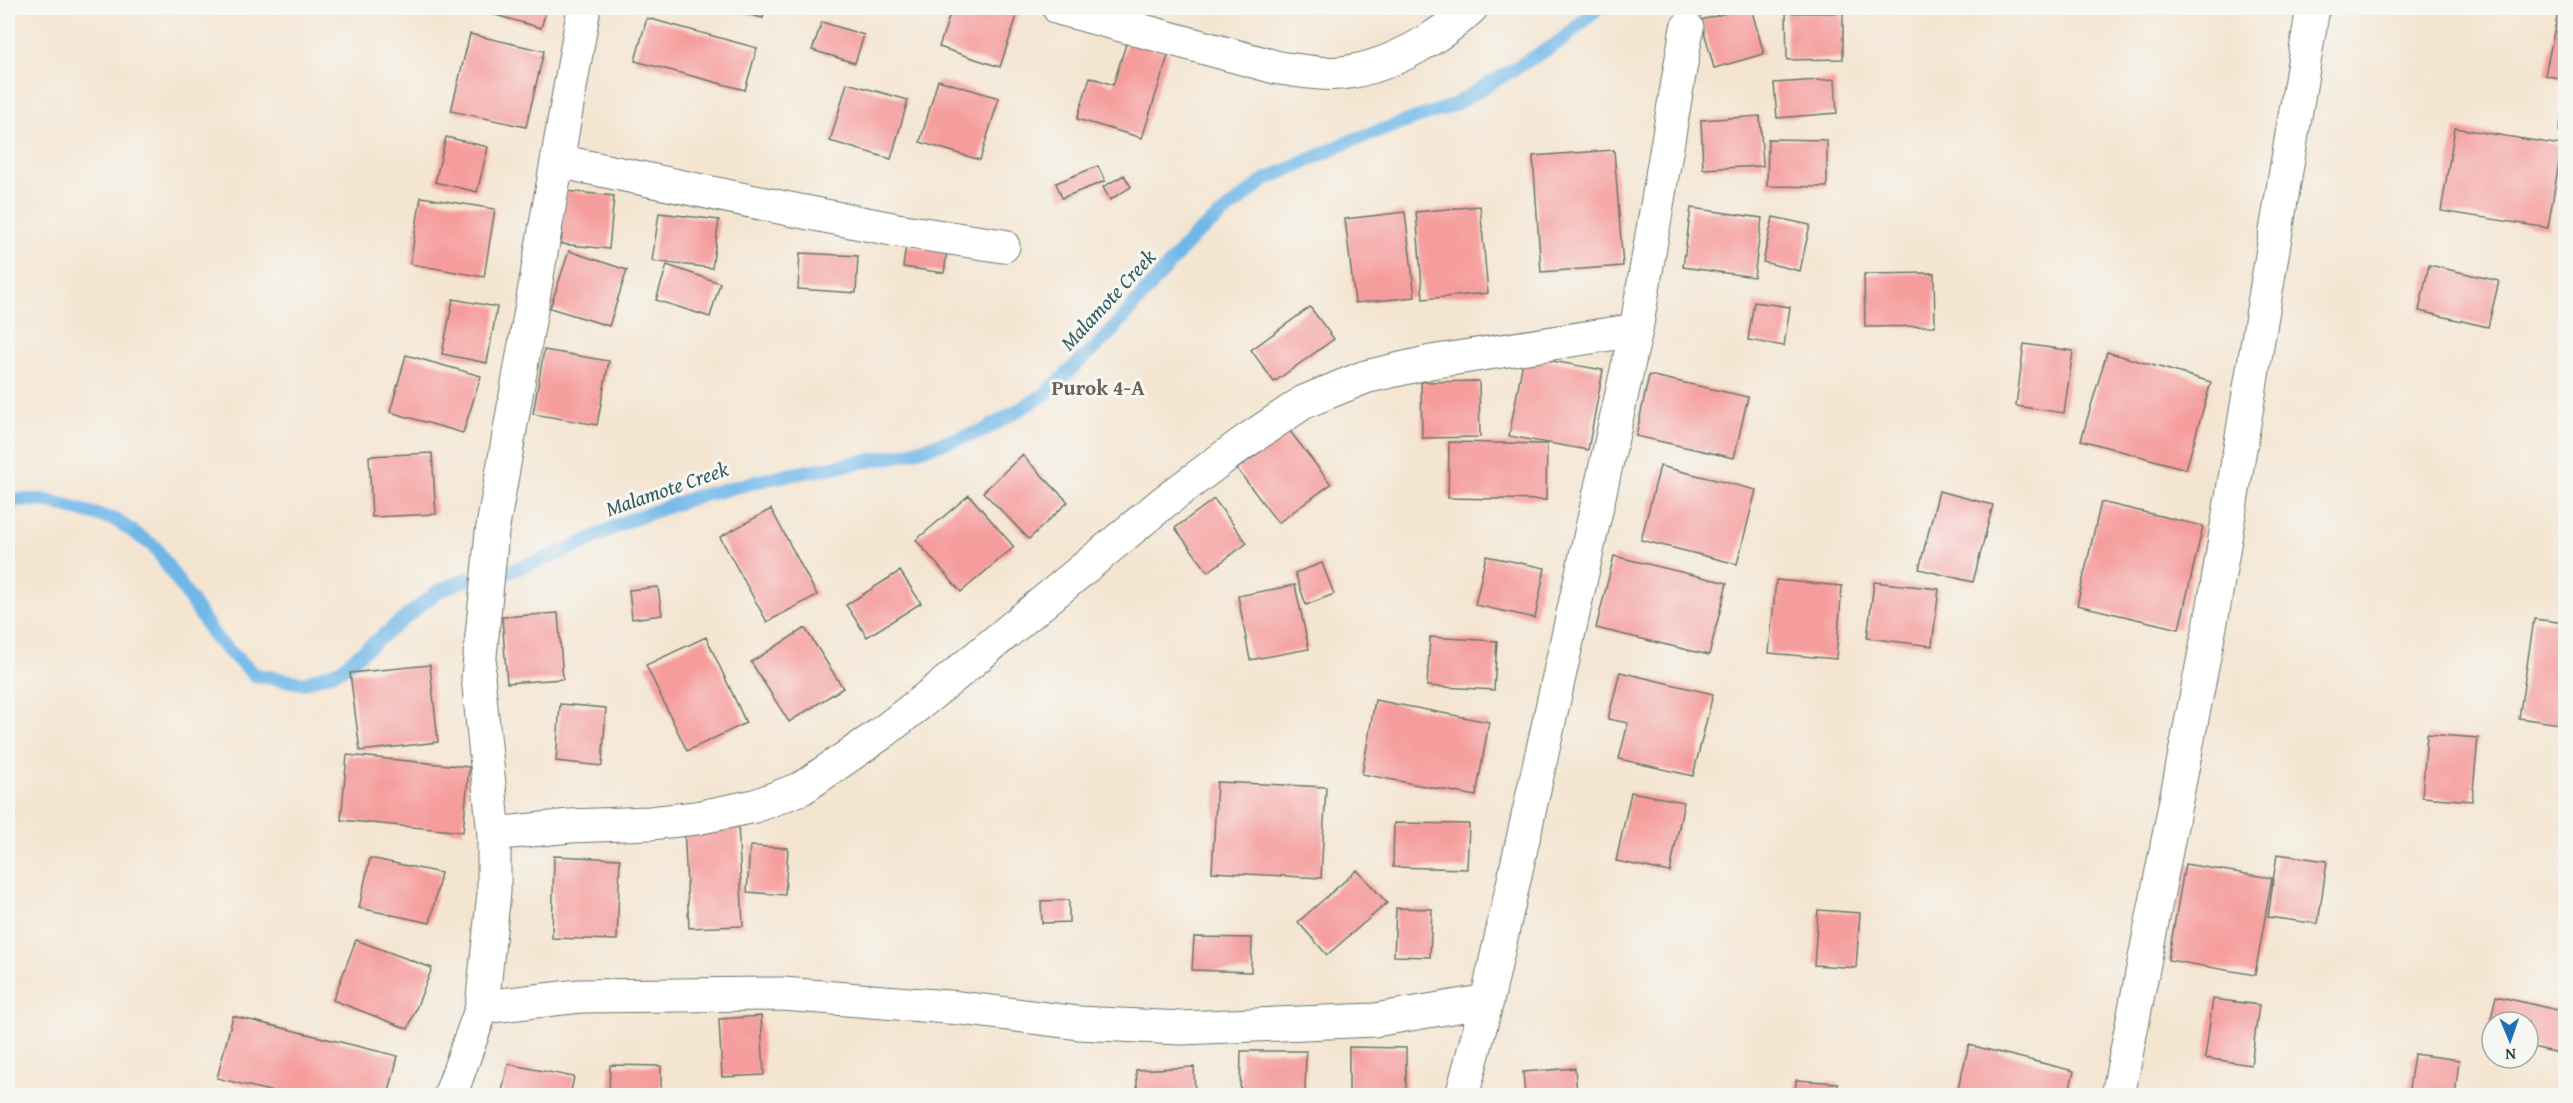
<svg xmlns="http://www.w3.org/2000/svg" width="2573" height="1103" font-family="'Gentium Book Plus',serif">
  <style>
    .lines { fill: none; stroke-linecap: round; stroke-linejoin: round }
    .stream { stroke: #70b7e8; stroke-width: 14 }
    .building { fill: #f59d9c }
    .minor-casing { stroke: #6a786b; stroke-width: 35 }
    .minor { stroke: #fff; stroke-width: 33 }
    .labels { text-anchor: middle; stroke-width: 6; stroke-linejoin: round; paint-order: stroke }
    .water-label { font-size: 21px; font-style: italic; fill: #335c61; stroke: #f6f6f2 }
    .neighbourhood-label { font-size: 21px; font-weight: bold; fill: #6a5f58; stroke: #f6f6f2 }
  </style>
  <rect width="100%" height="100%" fill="#f6f6f2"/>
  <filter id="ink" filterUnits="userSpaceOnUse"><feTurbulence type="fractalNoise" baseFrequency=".0167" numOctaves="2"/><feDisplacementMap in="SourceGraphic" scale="12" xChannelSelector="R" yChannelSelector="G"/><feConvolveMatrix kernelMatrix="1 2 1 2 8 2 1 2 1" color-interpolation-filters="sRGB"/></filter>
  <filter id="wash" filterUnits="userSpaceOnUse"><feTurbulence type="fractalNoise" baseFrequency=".008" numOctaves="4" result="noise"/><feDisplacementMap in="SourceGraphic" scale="24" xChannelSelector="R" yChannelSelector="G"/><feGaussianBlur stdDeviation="1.35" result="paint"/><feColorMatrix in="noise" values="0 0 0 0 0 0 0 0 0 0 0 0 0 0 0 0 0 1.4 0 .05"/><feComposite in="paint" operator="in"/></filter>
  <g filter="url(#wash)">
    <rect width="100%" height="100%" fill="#f4e5d1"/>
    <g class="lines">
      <path class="stream" d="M8 500H43L116 520 155 547 218 641 255 675 303 683 340 670 437 592 467 579
        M507 572 566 551 625 522 692 498 771 478 901 455 983 431 1044 395 1108 335 1193 237 1265 180 1353 140 1454 105 1561 41 1598 8"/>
    </g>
    <g id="blocks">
      <path class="building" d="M479 8H547L541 28 478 10Z
        M723 8H765L763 18Z
        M952 8H1002L1018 13 1000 67 939 47Z
        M1744 8H1751L1764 54 1714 68 1701 20Z
        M2559 8H2566V80L2545 75Z
        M1786 13H1843V59L1787 60Z
        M647 18 757 48 745 90 635 61Z
        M822 22 864 35 855 63 812 50Z
        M470 34 544 51 526 127 451 111Z
        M1127 41 1169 53 1142 138 1077 119 1090 77 1113 85Z
        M1835 79 1837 113 1777 118 1774 83Z
        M938 80 999 98 980 160 920 142Z
        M847 83 908 100 891 159 830 141Z
        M2564 106H2566V133L2559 131Z
        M1760 116 1763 166 1703 169 1701 120Z
        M2455 128 2562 145 2548 228 2441 211Z
        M446 137 488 147 477 192 435 182Z
        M1768 139 1827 140V187L1767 186Z
        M1614 150 1623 266 1541 272 1533 156Z
        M1098 166 1105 181 1062 198 1056 183Z
        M1124 175 1131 187 1110 200 1103 187Z
        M566 191 614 196 609 249 561 244Z
        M421 197 495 209 484 277 410 264Z
        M1480 206 1488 293 1423 299 1416 212Z
        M1691 208 1762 218 1754 277 1683 267Z
        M1405 212 1415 297 1355 303 1345 219Z
        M659 213 719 220 712 268 652 261Z
        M1773 217 1810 225 1800 271 1763 262Z
        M906 246 947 252 944 273 903 267Z
        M569 251 627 270 609 326 550 308Z
        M800 253 858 256 856 293 798 289Z
        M667 265 720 283 710 317 656 300Z
        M2429 265 2499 281 2488 327 2419 311Z
        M1934 273 1935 326 1865 327 1864 274Z
        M453 299 497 307 487 363 442 354Z
        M1754 302 1790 307 1784 346 1748 340Z
        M1310 307 1334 339 1274 382 1251 350Z
        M2024 344 2073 351 2064 413 2016 406Z
        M544 350 609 361 597 425 533 414Z
        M2107 352 2211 382 2186 469 2081 440Z
        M406 355 481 376 463 433 390 412Z
        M1524 356 1603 370 1588 450 1509 436Z
        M1649 375 1748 397 1734 458 1636 436Z
        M1479 381 1480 437 1422 438 1421 382Z
        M1289 430 1331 484 1278 523 1237 469Z
        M1449 442 1547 444 1546 500 1448 498Z
        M432 453 436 514 372 517 369 456Z
        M1022 455 1068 502 1029 539 983 492Z
        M1660 466 1756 490 1737 564 1641 540Z
        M1939 491 1993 505 1973 582 1919 569Z
        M969 495 1014 547 961 592 916 540Z
        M1214 499 1247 543 1208 572 1175 528Z
        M2101 502 2203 526 2179 629 2077 605Z
        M771 509 817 595 767 622 720 537Z
        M1486 556 1545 568 1535 618 1475 605Z
        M1614 556 1727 583 1709 655 1596 628Z
        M1322 563 1334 594 1306 605 1295 573Z
        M900 571 921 603 867 637 846 605Z
        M1776 580 1842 586 1836 659 1769 653Z
        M1874 582 1939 589 1932 646 1867 638Z
        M1295 585 1309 649 1250 660 1238 596Z
        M658 587 662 615 632 619 629 590Z
        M558 613 563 679 507 683 502 617Z
        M2534 619 2566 623V725L2519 718Z
        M805 628 843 688 789 722 751 662Z
        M706 637 746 723 687 751 646 665Z
        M1430 637 1497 641 1494 690 1427 686Z
        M430 665 438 742 360 751 350 673Z
        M1620 672 1713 694 1693 776 1619 759 1628 723 1608 719Z
        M1375 700 1489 722 1476 796 1362 774Z
        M560 704 606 708 602 766 556 761Z
        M2427 734 2478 738 2472 801 2422 797Z
        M347 755 469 767 463 832 341 820Z
        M2564 762 2566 763V786H2561Z
        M1217 782 1326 787 1321 878 1212 872Z
        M1631 792 1684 802 1670 872 1616 861Z
        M738 822 743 926 689 928 684 825Z
        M1394 823 1469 824 1467 869 1393 867Z
        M750 846 788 848 785 895 747 892Z
        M2277 854 2327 861 2318 924 2268 917Z
        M554 856 620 859 617 940 552 938Z
        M370 858 441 873 430 923 359 908Z
        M2185 864 2272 878 2255 975 2168 960Z
        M1357 870 1387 903 1327 955 1298 922Z
        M1069 900V922L1042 923 1041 901Z
        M1396 908 1432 909 1430 957 1394 956Z
        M1818 910 1860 913 1856 968 1814 965Z
        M1194 937 1252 938 1251 972 1192 970Z
        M356 940 432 968 408 1029 333 1000Z
        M2496 996 2566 1012V1023L2559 1053 2528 1046V1022H2492V1037L2487 1036Z
        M2213 999 2259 1005 2251 1065 2205 1058Z
        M233 1016 398 1056 388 1096H289L217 1078Z
        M761 1016 764 1075 722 1077 719 1019Z
        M1969 1045 2074 1071 2068 1096H1956Z
        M1349 1047 1406 1048V1096H1349Z
        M1241 1051H1306L1305 1096H1240Z
        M2414 1054 2459 1060 2455 1096H2408Z
        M508 1064 574 1077 570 1096H501Z
        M610 1065 661 1066V1096H609Z
        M1194 1067 1195 1096H1138L1136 1070Z
        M1575 1068 1577 1096H1525L1523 1072Z
        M1796 1080 1838 1083 1837 1096H1795Z"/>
    </g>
  </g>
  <g filter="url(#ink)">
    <use href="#blocks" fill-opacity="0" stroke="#6a786b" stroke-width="1.5"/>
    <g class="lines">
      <defs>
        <path id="minor" d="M1059 8 1279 68C1302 71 1326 76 1349 72 1393 65 1440 37 1471 8
          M558 161 789 209 897 230 1003 246
          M494 834 570 826 650 823 696 818 755 806 802 788 882 733 948 681 1164 502 1243 443 1304 402 1365 377 1431 362 1636 330
          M482 1007 580 996 783 994 960 1008 1079 1023 1181 1028 1375 1020 1487 1001
          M450 1096 482 1007 494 892V834L478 677 492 532 584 8
          M1462 1096 1487 1001 1636 330 1687 28
          M2118 1096 2213 611 2313 8"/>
      </defs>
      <use href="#minor" class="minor-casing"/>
      <use href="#minor" class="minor"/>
    </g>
  </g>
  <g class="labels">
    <g class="water-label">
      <text transform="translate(1108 300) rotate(-47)" y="7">Malamote Creek</text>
      <text transform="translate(667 489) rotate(-19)" y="7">Malamote Creek</text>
    </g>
    <g class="neighbourhood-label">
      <text x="1098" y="395">Purok 4-A</text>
    </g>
  </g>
  <rect width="2573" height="1103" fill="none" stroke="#f6f6f2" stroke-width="30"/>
  <g transform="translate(2510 1040) rotate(178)"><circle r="28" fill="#f6f6f2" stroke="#a0aca6" stroke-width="1.5"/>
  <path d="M0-4.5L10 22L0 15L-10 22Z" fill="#1f6fb2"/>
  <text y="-9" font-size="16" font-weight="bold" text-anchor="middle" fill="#1f3d34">N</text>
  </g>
</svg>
